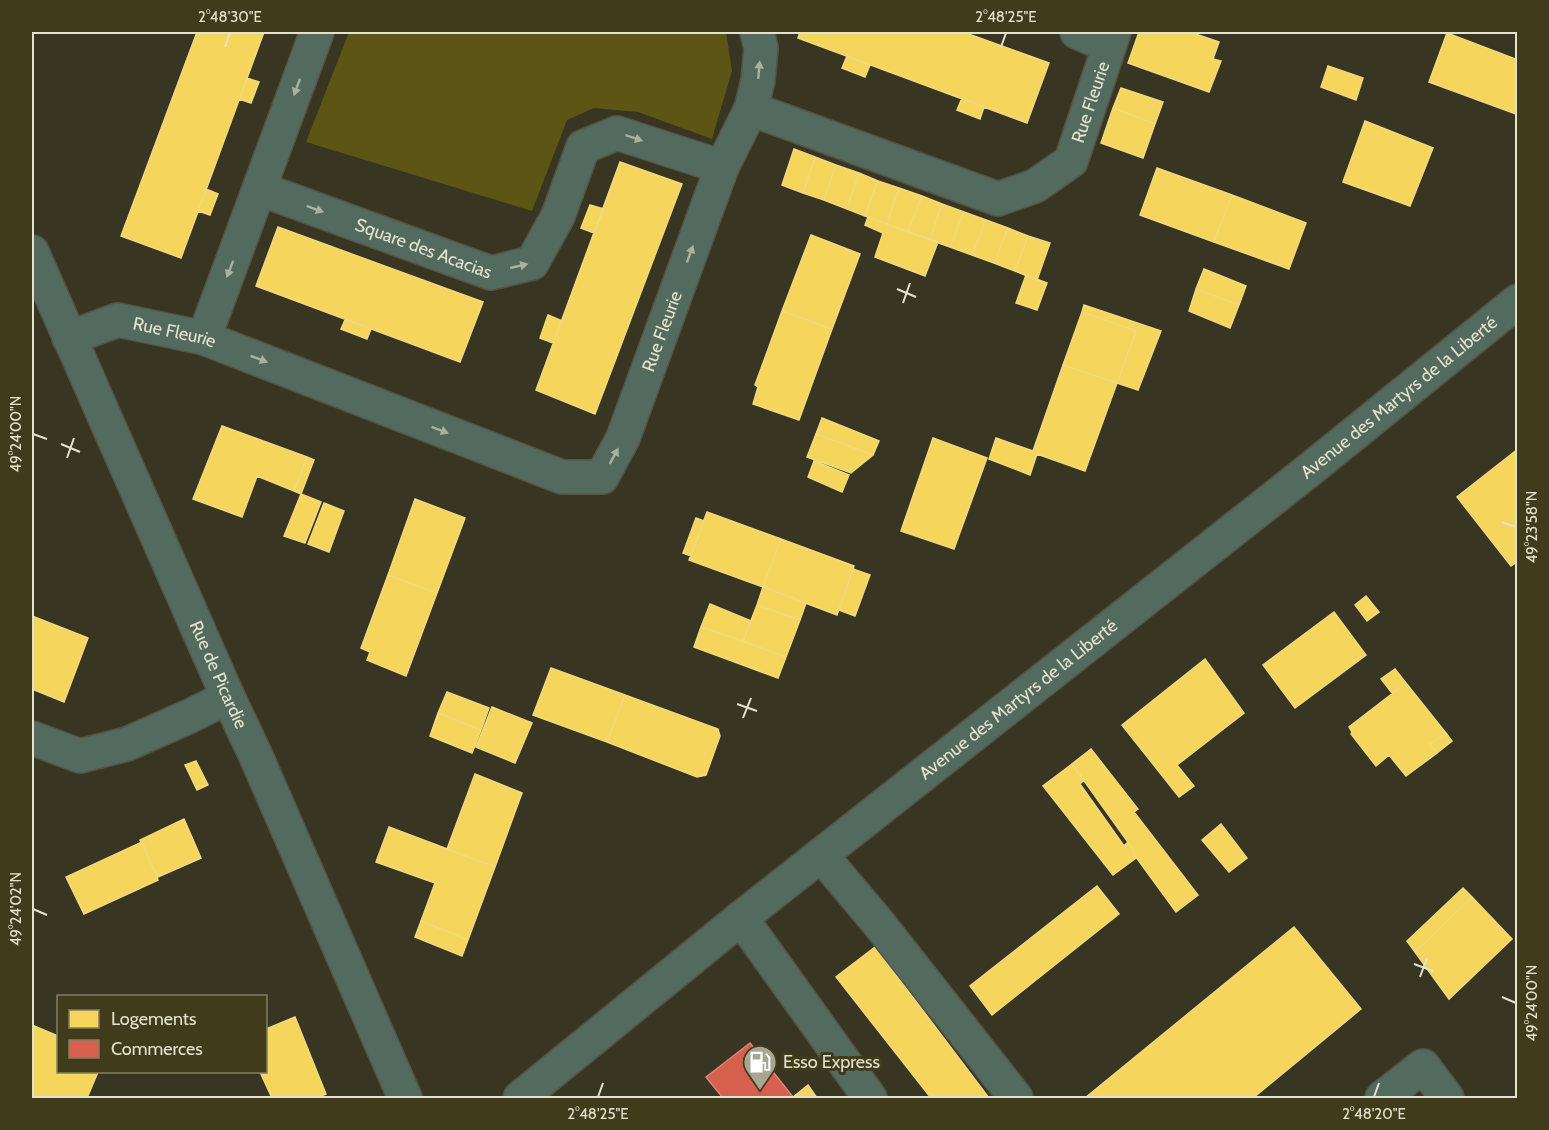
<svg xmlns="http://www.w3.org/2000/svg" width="1549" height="1130" font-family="Cabin,sans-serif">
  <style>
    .green { fill: #5c5513 }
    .homes { fill: #f6d55c; stroke: #f0d97e; stroke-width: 1.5 }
    .shops { fill: #d6604d; stroke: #da8774; stroke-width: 1.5 }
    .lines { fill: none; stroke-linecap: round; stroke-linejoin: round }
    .minor-casing { stroke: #555343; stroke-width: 36 }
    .minor { stroke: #536b5e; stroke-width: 33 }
    .oneway { fill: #a9b2a1 }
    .ticks { fill: none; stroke: #e3e2ce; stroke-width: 2 }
    .labels { text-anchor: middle; stroke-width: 6; stroke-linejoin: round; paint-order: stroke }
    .street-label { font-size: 18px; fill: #e3e2ce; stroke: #403c1b }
    .poi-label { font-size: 18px; fill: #e3e2ce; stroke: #403c1b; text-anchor: start }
    .neatline { fill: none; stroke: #e3e2ce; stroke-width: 2 }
    .ticks-label { font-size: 15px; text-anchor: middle; fill: #e3e2ce }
  </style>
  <rect width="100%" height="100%" fill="#383623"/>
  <path class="green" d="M349 32H726L732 71 712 139 638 112 594 108 567 120 532 211 306 142Z"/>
  <path class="homes" d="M197 32H264L181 258 121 236Z
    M800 32H963L1049 63 1027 123 798 38Z
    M1139 32H1190L1219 42 1213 59 1221 61 1209 92 1128 63Z
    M1447 33 1518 60V109L1516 114 1429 82Z
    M847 56 870 65 865 77 842 68Z
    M1328 66 1363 78 1356 100 1321 87Z
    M247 78 259 82 251 103 239 99Z
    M1121 88 1163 102 1155 124 1113 108Z
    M962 98 984 107 980 119 957 110Z
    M1113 108 1155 124 1143 158 1101 143Z
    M1365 121 1433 148 1410 206 1343 182Z
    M794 149 815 157 803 193 782 185Z
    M815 157 836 165 824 200 803 193Z
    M620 162 682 184 595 414 536 390Z
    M836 165 859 173 847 209 824 200Z
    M1157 168 1232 195 1214 242 1140 215Z
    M859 173 878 181 865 216 847 209Z
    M878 181 899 188 887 224 865 216Z
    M899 188 922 196 908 232 887 224Z
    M206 189 218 194 210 215 198 211Z
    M1232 195 1306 223 1289 269 1214 242Z
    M922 196 942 204 930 240 908 232Z
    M942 204 964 212 950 247 930 240Z
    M590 205 604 209 594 233 581 228Z
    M964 212 986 220 972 255 950 247Z
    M868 217 938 242 925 276 875 257 883 233 865 225Z
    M986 220 1008 228 994 263 972 255Z
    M278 227 483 302 460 362 256 286Z
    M1008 228 1028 236 1015 271 994 263Z
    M811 235 860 254 832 329 782 311Z
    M1028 236 1050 243 1037 280 1015 271Z
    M1204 269 1246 286 1239 305 1196 289Z
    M1026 275 1047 283 1037 310 1016 303Z
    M1196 289 1239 305 1230 328 1189 311Z
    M1084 305 1161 331 1138 390 1117 383 1136 331 1082 312Z
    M782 311 832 329 799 420 753 404 758 387 755 385Z
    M1082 312 1136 331 1117 383 1063 365Z
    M548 315 562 321 553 343 540 338Z
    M345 320 371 329 367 339 341 329Z
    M1063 365 1117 383 1085 471 1037 454 1030 475 989 459 996 438 1033 451Z
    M822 418 879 441 873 455 816 434Z
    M222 426 307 457 294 491 257 476 242 517 193 499Z
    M816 434 873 455 851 473 807 457Z
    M933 438 987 458 954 549 901 531Z
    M1518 449V561L1511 566 1457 497Z
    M307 457 314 460 301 494 294 491Z
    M814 461 849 475 842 492 808 477Z
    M301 494 321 502 305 543 284 536Z
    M415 499 465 518 437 593 388 575Z
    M324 503 344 511 329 552 308 544Z
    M707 512 781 539 763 587 689 560Z
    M696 518 704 521 691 556 683 553Z
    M781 539 854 566 837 615 763 587Z
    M853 569 870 575 855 616 839 610Z
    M388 575 437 593 406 676 367 660 370 652 361 648Z
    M763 587 806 603 800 620 757 605Z
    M1366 596 1379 612 1367 621 1355 605Z
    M710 604 751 621 743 641 701 627Z
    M757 605 800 620 786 657 743 641Z
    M1334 612 1366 655 1295 708 1263 665Z
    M32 616 88 638 64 702 32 689Z
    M701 627 786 657 778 678 694 647Z
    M1205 659 1244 713 1177 765 1194 786 1179 797 1122 725Z
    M551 668 625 695 607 742 533 715Z
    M1395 669 1406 683 1392 693 1381 679Z
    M1406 683 1446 733 1430 744 1437 753 1406 776 1389 755 1376 766 1351 734 1352 732 1349 727Z
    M447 692 489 708 481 730 438 713Z
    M625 695 718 729 720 736 706 775 697 777 607 742Z
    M492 707 532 723 515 763 476 747Z
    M438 713 481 730 472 753 430 736Z
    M1446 733 1452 741 1437 753 1430 744Z
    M1091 749 1138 809 1134 812 1198 895 1176 912 1133 853 1135 852 1072 764Z
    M196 761 208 785 197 790 185 765Z
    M1072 764 1084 780 1080 784 1124 846 1128 842 1135 852 1133 853 1136 858 1113 875 1043 786Z
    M475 774 522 793 495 867 447 849Z
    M184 819 201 858 158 877 140 840Z
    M1221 824 1247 858 1229 872 1202 840Z
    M389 827 495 867 468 940 421 921 435 883 376 862Z
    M142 842 158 880 84 914 66 877Z
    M1097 886 1119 914 992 1015 970 986Z
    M1463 888 1472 897 1415 952 1407 941Z
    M1472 897 1512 939 1449 999 1415 952Z
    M421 921 468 940 462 956 415 937Z
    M1294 927 1361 1009 1253 1098H1085Z
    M875 947 989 1098H931L836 977Z
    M295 1017 326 1094 316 1098H272L260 1072H266V1029Z
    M32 1025 58 1036V1072H98L87 1098H36L32 1097Z
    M808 1085 817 1098H791L793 1097Z"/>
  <path class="shops" d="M750 1043 793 1097 791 1098H723L706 1077Z"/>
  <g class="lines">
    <defs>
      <g id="minor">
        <path d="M1077 32 1109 46"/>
        <path id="s1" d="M751 109 998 199 1035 186 1071 161 1114 32"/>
        <path id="s2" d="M260 189 491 273 532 263 558 216 583 147 617 133 722 167"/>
        <path id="s3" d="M32 252 228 697 255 754 405 1098"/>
        <path id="s4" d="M69 338 118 320 204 338 562 477H602L623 438 722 167 751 109 758 80 761 48 757 32"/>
        <path d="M204 338 317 32"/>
        <path d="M32 738 80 756 127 744 190 716 228 697"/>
        <path d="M821 855 880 925 1016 1098"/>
        <path d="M741 918 870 1098"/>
        <path id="s5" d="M520 1098 741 918 1308 471 1518 301"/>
        <path d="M1382 1098 1423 1066 1447 1098"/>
      </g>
    </defs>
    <use href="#minor" class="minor-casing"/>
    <use href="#minor" class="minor"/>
  </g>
  <defs><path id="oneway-solid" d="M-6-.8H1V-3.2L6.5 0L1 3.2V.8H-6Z" transform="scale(1.5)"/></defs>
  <g class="oneway">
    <use href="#oneway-solid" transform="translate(759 70) rotate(-85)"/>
    <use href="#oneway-solid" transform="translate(297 87) rotate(110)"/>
    <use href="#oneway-solid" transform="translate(634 138) rotate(18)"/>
    <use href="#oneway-solid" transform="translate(315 209) rotate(20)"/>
    <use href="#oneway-solid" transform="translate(690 254) rotate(-70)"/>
    <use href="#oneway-solid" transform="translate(519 266) rotate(-13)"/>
    <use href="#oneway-solid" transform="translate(230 269) rotate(111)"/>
    <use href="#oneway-solid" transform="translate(259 359) rotate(21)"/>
    <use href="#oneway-solid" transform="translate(440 430) rotate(21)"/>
    <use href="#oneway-solid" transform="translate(614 456) rotate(-62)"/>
  </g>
  <path class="ticks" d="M225 47 230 33M1001 47 1006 33M897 289 916 297M903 303 910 283M33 434 47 439M61 444 80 452M67 458 74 438M1502 522 1516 527M737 704 757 711M743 718 751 698M33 909 47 915M1414 964 1433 971M1420 977 1427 958M1502 997 1516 1003M598 1097 603 1083M1374 1097 1379 1083"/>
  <defs>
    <symbol id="fuel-pin" viewBox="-11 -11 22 30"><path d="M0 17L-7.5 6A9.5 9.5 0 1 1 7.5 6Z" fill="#a7a692" stroke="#403c1b"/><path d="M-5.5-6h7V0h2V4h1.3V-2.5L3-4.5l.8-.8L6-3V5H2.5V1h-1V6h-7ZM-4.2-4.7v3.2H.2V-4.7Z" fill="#fff"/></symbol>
  </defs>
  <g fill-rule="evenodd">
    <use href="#fuel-pin" x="741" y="1043" width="38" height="52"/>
  </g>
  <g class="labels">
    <g class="street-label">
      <text dy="6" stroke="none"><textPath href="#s1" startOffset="408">Rue Fleurie</textPath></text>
      <text dy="6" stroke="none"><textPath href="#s2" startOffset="174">Square des Acacias</textPath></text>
      <text dy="6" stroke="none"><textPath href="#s4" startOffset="722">Rue Fleurie</textPath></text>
      <text dy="6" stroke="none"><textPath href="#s4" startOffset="110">Rue Fleurie</textPath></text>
      <text dy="6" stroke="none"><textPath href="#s5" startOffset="1124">Avenue des Martyrs de la Liberté</textPath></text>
      <text dy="6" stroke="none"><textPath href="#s3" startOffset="462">Rue de Picardie</textPath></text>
      <text dy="6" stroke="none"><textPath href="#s5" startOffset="638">Avenue des Martyrs de la Liberté</textPath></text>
    </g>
    <g class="poi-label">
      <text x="783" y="1068">Esso Express</text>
    </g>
  </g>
  <rect width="1549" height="1130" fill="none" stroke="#403c1b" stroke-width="66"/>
  <rect x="57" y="995" width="210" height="78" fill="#403c1b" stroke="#817e63" stroke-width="1.5"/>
  <rect x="69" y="1010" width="30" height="18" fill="#f6d55c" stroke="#817e63" stroke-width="1.5"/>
  <text x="111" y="1025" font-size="18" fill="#e3e2ce">Logements</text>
  <rect x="69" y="1040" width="30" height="18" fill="#d6604d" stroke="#817e63" stroke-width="1.5"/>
  <text x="111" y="1055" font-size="18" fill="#e3e2ce">Commerces</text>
  <rect x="33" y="33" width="1483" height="1064" class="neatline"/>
  <g class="ticks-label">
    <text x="230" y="22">2°48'30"E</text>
    <text x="1006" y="22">2°48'25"E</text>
    <text transform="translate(16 434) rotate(-90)" y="5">49°24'00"N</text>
    <text transform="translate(1532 527) rotate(-90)" y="5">49°23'58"N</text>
    <text transform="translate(16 909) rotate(-90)" y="5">49°24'02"N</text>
    <text transform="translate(1532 1003) rotate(-90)" y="5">49°24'00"N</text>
    <text x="598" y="1119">2°48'25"E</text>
    <text x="1374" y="1119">2°48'20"E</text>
  </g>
</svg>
